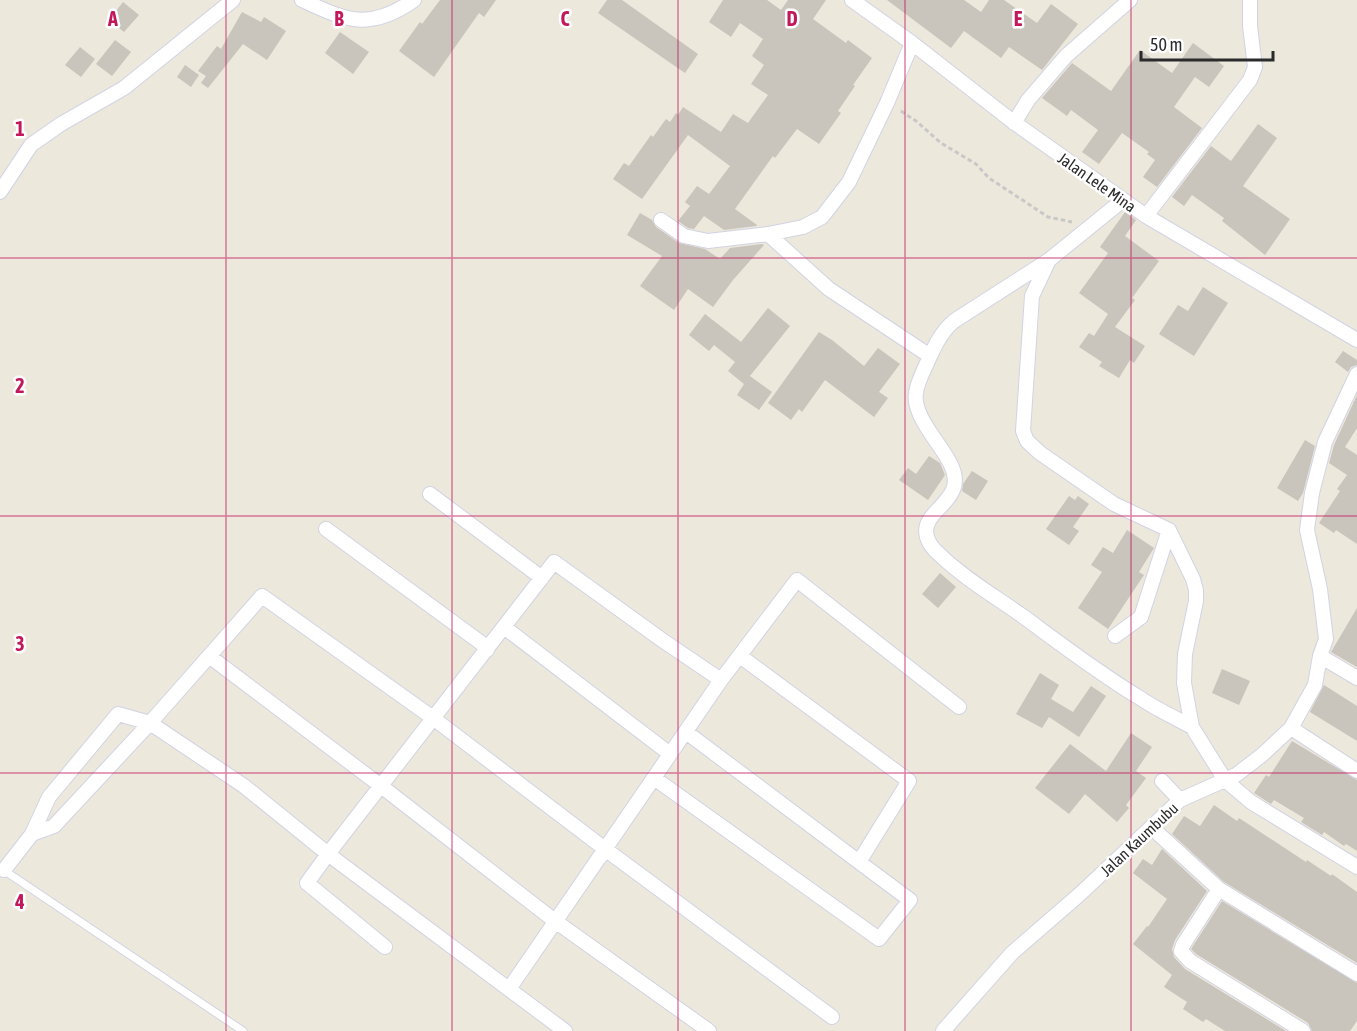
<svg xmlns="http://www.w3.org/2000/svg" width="1357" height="1031" font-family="'Asap Condensed',sans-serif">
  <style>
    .building { fill: #c9c4bc }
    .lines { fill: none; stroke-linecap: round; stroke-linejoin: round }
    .lane-casing { stroke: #d1d3e4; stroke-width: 9 }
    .street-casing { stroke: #d1d3e4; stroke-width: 16 }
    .path { stroke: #c8c8c8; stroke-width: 3; stroke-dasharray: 4.5 3; stroke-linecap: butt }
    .lane { stroke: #fff; stroke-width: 7 }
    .street { stroke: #fff; stroke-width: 14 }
    .grid { fill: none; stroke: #c2185b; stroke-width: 1.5; stroke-opacity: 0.55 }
    .labels { text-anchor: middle; stroke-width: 5; stroke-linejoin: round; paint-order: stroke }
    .street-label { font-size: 16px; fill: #2b2b2b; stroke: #fff }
    .grid-label { font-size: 20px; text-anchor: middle; font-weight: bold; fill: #c2185b; stroke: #fff; stroke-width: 5; stroke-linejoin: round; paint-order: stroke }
  </style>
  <rect width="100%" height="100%" fill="#ede8dc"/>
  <path class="building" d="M440 0H496L484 17 479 13 434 77 399 51 420 22 422 24Z
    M607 0H622L698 54 685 73 598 13Z
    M723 0H767L781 10 788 0H826L813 19 846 43 848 40 872 58 853 85 855 86 838 111 841 113 819 144 797 129 775 158 773 156 735 209 757 225 756 226 724 230 704 216 694 229 688 228 678 221 690 206 685 202 697 186 709 194 730 166 688 135 642 199 613 179 624 163 629 166 651 135 653 137 666 119 670 122 676 113 678 115 683 107 721 132 733 114 748 123 768 95 751 84 764 65 752 56 763 39 740 23 731 37 709 22Z
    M887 0H964L981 12 989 0H1004L1037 23 1051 4 1078 24 1042 70 1009 47 1001 58 964 31 951 48Z
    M123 2 139 15 124 32 109 20Z
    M242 12 261 22 264 17 286 31 267 60 243 44 208 88 201 83 206 76 198 71 217 46 221 49Z
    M340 32 369 52 353 74 325 53Z
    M115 40 131 52 112 76 96 64Z
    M1193 43 1224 66 1209 87 1195 77 1174 107 1202 128 1157 187 1143 177 1155 160 1147 154 1149 152 1122 133 1099 164 1082 152 1098 130 1071 110 1067 116 1042 98 1072 63 1111 91 1140 50 1172 73Z
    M80 47 95 59 81 77 65 65Z
    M185 65 199 75 191 87 177 77Z
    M1258 124 1277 138 1243 186 1290 219 1265 255 1222 221 1224 218 1192 195 1184 206 1172 197 1211 146 1231 161Z
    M1125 212 1136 220 1125 236 1159 261 1132 298 1135 300 1115 327 1145 346 1134 363 1130 360 1119 378 1099 366 1102 362 1079 347 1089 333 1094 336 1108 314 1079 293 1108 253 1100 247Z
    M640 213 652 220 656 227 679 243 705 249 720 259 730 248 762 244 764 245 733 280 713 307 688 289 674 310 640 286 662 256 627 235Z
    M1203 287 1228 303 1194 356 1159 334 1178 305 1188 311Z
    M768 308 790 326 750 376 772 392 759 410 737 395 744 384 728 371 735 362 714 345 709 351 689 335 705 314 741 342Z
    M819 332 832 340 864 366 878 348 900 364 879 392 888 398 874 417 825 380 802 412 799 409 791 420 768 403Z
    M1343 351 1357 360V365L1351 367 1348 372 1335 362Z
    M1357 395V428L1345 447 1357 455V544L1336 530 1334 533 1319 523 1340 491 1337 489 1347 475 1329 463 1334 445Z
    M1305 440 1315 446 1303 493 1298 501 1277 488Z
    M929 456 940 463 945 475 928 500 899 480 908 468 916 474Z
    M972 471 988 481 976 500 962 491 963 484Z
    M1069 496 1075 500 1078 496 1089 504 1073 527 1079 531 1069 545 1046 529Z
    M1127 530 1154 548 1139 572 1144 575 1108 629 1078 608 1102 572 1091 565 1103 547 1113 553Z
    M940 573 956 587 938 608 922 594Z
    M1357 608V667L1331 652Z
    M1222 669 1250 681 1239 705 1212 693Z
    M1040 673 1059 685 1051 699 1073 712 1091 686 1106 696 1079 737 1049 717 1042 728 1016 714Z
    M1324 685 1357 706V741L1310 712Z
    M1131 733 1152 747 1136 771 1146 778 1126 805 1129 808 1117 822 1085 794 1069 814 1035 788 1070 744 1106 771Z
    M1292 741 1357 780V851L1346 844 1344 846 1324 832 1322 835 1301 822 1304 818 1274 800 1271 804 1254 793 1266 775 1269 777Z
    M1214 805 1237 821 1239 818 1306 862 1307 860 1331 876 1332 874 1357 892V963L1224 882 1172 834 1184 816 1200 826Z
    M1162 849 1207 891 1175 940 1172 949 1174 957 1185 969 1286 1031H1225L1206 1019 1203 1022 1183 1009 1187 1002 1164 987 1172 975 1133 944 1147 926 1148 927 1167 899 1133 873 1143 859 1152 865Z
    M1222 901 1357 983V1021L1350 1031H1312L1308 1023 1196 954 1191 949Z"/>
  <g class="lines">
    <defs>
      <path id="lane" d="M2 869 243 1031"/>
      <path id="street" d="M302 0C347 21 370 31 414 0
        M852 0 912 43 1012 121 1146 216 1357 340
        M1014 123 1028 100 1066 56 1130 0
        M0 192 31 145 61 124 124 88 233 0
        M1123 200 1049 260 954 321C941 332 934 347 927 363 923 372 917 383 916 393 912 416 942 445 951 465 969 502 919 509 927 537 929 544 934 550 940 555 965 579 996 597 1024 617 1062 645 1100 674 1140 698 1156 709 1174 717 1192 727
        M1146 216 1250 80 1255 67 1250 26V0
        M661 220 684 236 708 241 768 234 803 227 822 217 849 182 887 103 912 43
        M768 234 829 289 930 356
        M1048 262 1032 296 1023 431 1027 441 1040 453 1114 504 1169 530 1193 579 1196 590V601L1185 654 1184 683 1192 727 1225 780 1251 802 1357 867
        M430 494 542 578
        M326 529 488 648 487 650
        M504 627 670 754
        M1115 636 1141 617 1169 530
        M209 656 381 786 555 921 709 1031
        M1320 656 1357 678
        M1291 728 1357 771
        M686 732 859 862 909 781 740 656
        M654 778 879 939 910 900 859 862
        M1162 781 1180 800
        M1151 827 1219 889 1357 974
        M32 834 54 826 150 723 262 596 433 718 605 849
        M601 856 605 849 832 1017
        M4 870 32 834 49 797 118 714 150 723 244 786 328 854 307 883 385 947
        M1219 889 1183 945 1181 951 1190 961 1303 1031
        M509 989 721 680
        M565 1031 328 854 554 562 662 640 721 680 797 580 959 707
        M943 1031 1012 953 1080 894 1180 800 1236 775 1262 755 1291 728 1315 685 1320 656 1326 639 1320 589 1307 530 1312 493 1325 442 1357 374"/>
    </defs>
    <use href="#lane" class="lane-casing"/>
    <use href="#street" class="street-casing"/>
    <path class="path" d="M901 111 916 121 941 143 976 164 989 178 1048 217 1072 222"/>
    <use href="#lane" class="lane"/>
    <use href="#street" class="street"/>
  </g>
  <path class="grid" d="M226 0V1031M452 0V1031M678 0V1031M905 0V1031M1131 0V1031M0 258H1357M0 516H1357M0 773H1357"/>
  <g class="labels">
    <g class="street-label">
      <text transform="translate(1097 182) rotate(35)" y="6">Jalan Lele Mina</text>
      <text transform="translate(1139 839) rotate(-43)" y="6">Jalan Kaumbubu</text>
    </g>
  </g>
  <g class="grid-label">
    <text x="113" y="26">A</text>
    <text x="339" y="26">B</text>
    <text x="565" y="26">C</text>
    <text x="792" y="26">D</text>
    <text x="1018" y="26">E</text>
    <text x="20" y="136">1</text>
    <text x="20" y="393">2</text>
    <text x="20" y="651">3</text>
    <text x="20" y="909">4</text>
  </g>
  <path d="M1141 51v9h132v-9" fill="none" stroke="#2b2b2b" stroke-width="3"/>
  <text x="1150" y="51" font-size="18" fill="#2b2b2b" stroke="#ffffff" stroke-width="4.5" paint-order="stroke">50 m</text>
</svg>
